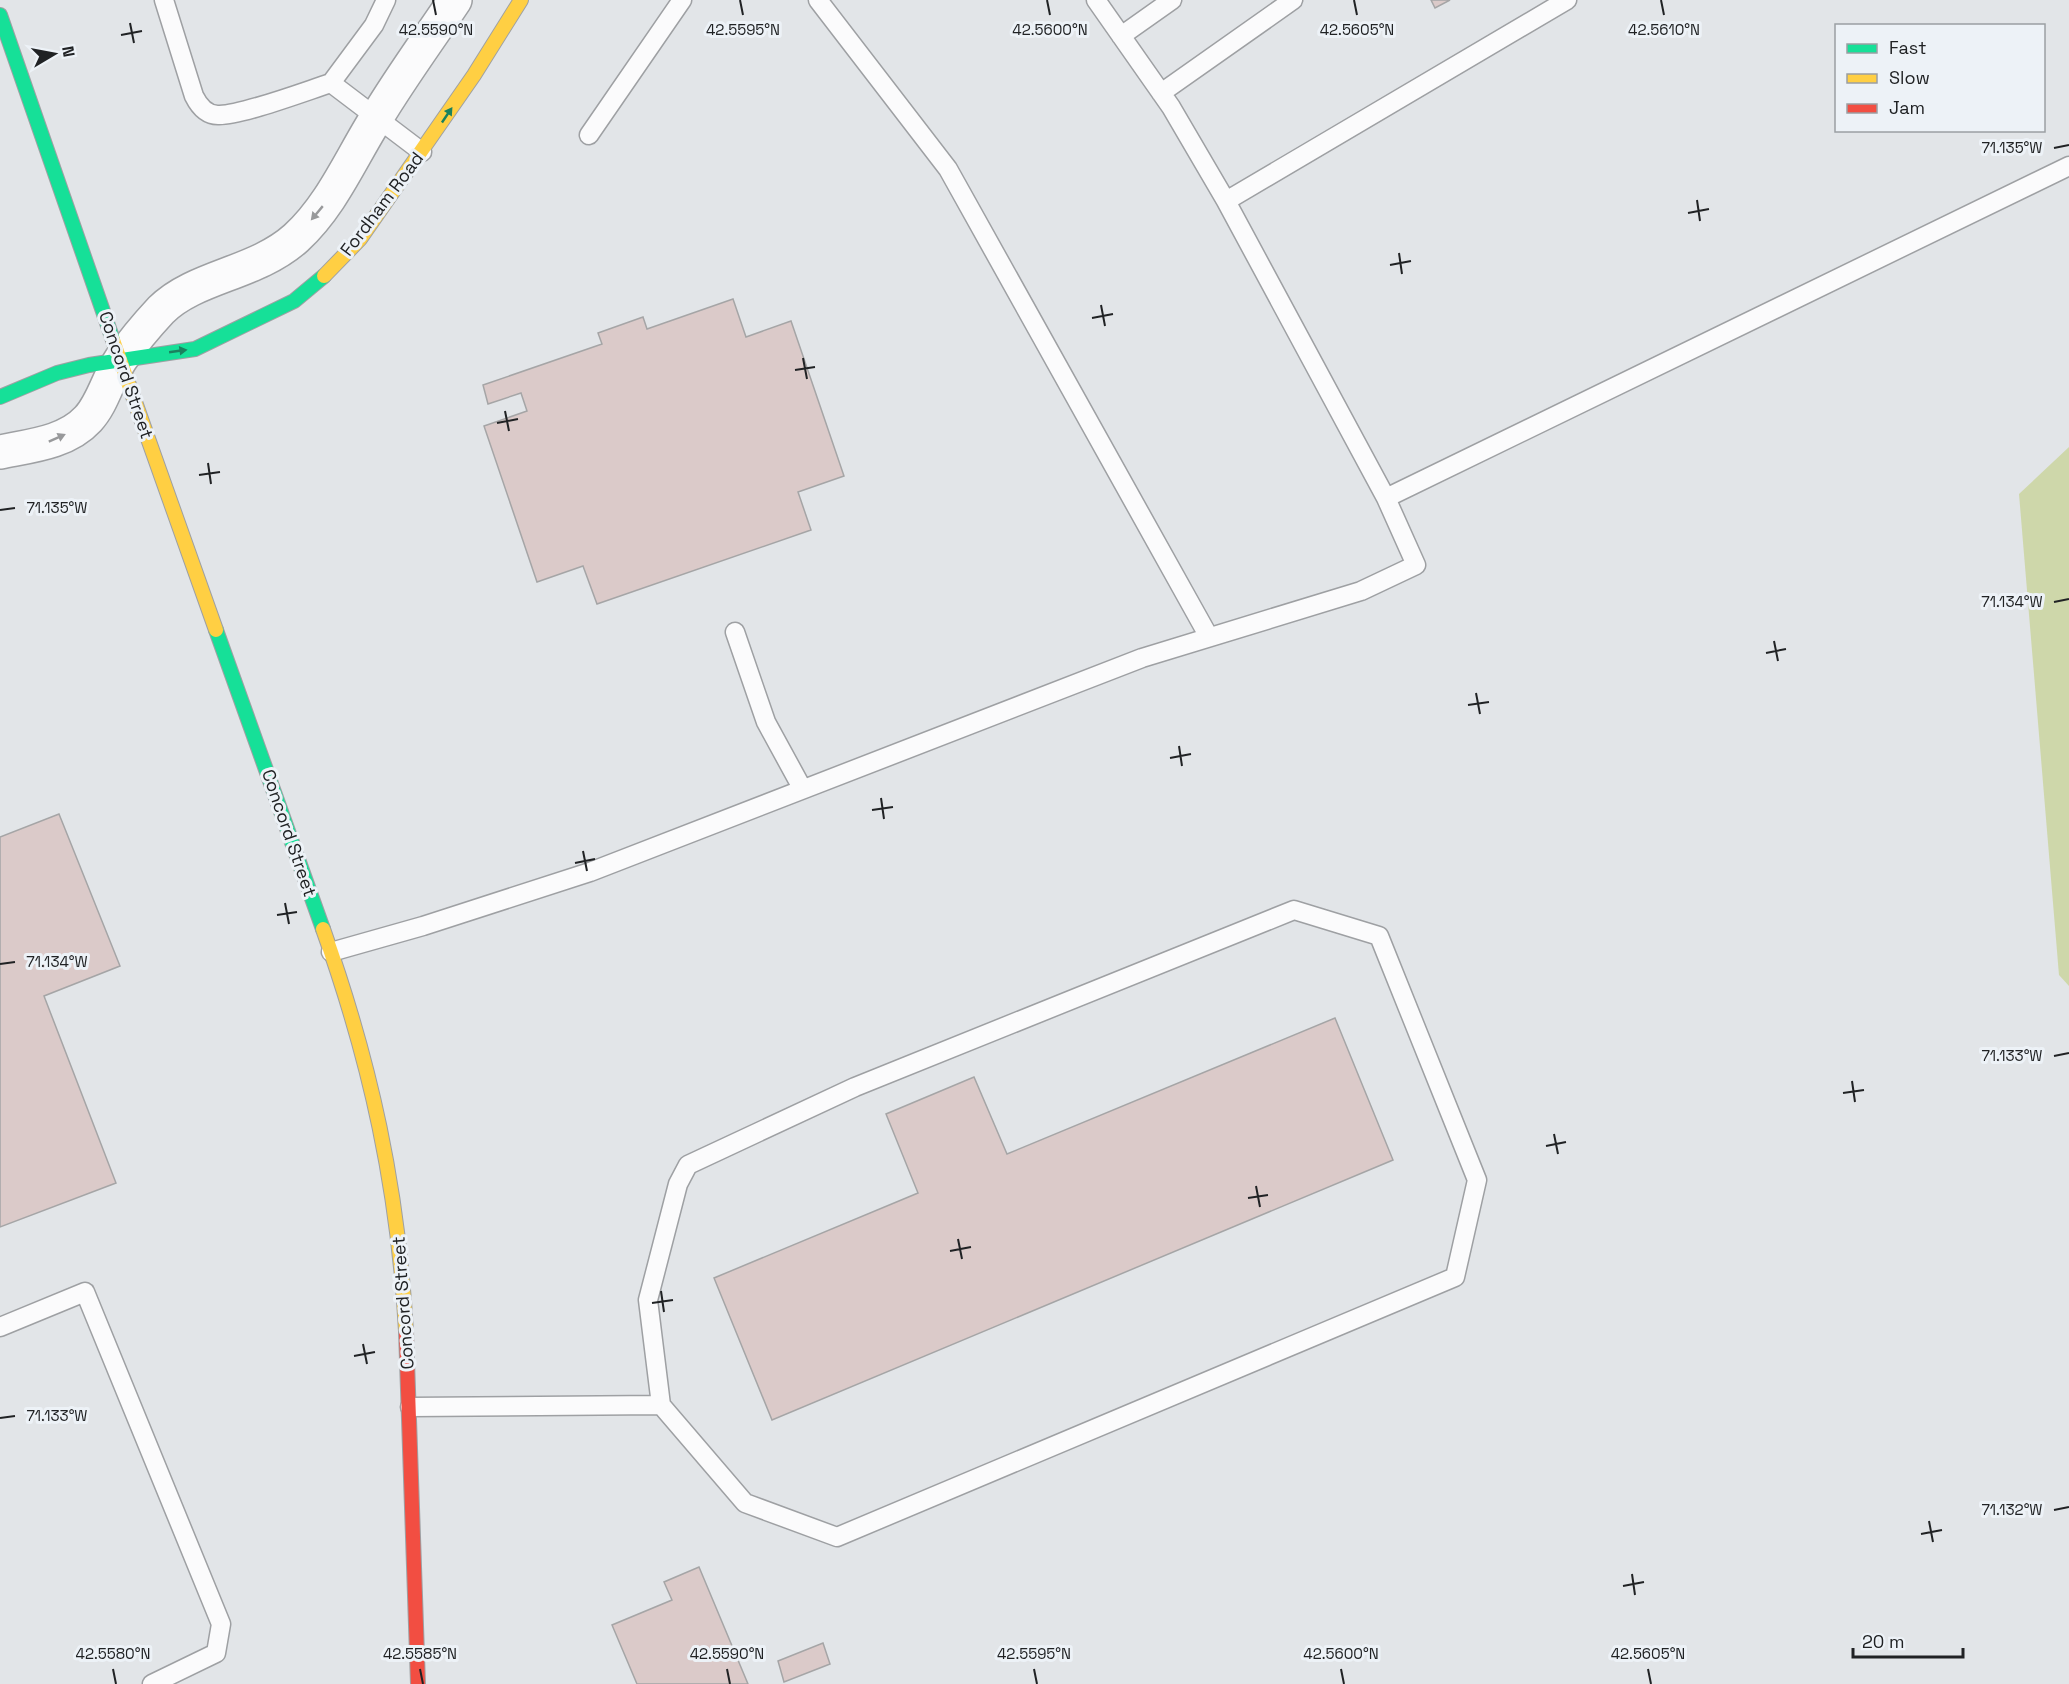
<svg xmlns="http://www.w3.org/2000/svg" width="2069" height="1684" font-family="'Space Grotesk',sans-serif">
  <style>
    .green { fill: #ced7aa }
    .building { fill: #dbcac9; stroke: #a5a5a6; stroke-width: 1.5 }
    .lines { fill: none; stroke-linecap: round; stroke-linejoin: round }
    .lane-casing { stroke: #9ea0a3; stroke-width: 21 }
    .street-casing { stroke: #9ea0a3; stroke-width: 36 }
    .fast-casing { stroke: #9ea0a3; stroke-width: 16 }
    .slow-casing { stroke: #9ea0a3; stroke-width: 16 }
    .jam-casing { stroke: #9ea0a3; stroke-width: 16 }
    .lane { stroke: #fbfbfc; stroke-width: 18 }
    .street { stroke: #fbfbfc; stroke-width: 33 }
    .fast { stroke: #16e098; stroke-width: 14 }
    .slow { stroke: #ffcf43; stroke-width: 14 }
    .jam { stroke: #f24e42; stroke-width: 14 }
    .oneway { fill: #1b815e }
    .oneway2 { fill: #98999b }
    .ticks { fill: none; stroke: #202224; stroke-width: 2 }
    .labels { text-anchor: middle; stroke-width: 6; stroke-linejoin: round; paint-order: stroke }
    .street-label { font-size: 18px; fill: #202224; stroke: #edf2f7 }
    .ticks-label { font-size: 15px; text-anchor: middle; fill: #202224; stroke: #edf2f7; stroke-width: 6; stroke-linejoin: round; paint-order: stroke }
  </style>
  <rect width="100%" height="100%" fill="#e2e5e8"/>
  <path class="green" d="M2069 447V986L2059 975 2019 494Z"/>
  <path class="building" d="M1431 0H1450L1435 8Z
    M733 299 746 337 791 321 844 476 798 492 811 530 597 604 583 566 537 582 484 426 527 411 521 393 488 404 483 385 602 344 598 333 643 317 647 329Z
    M59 814 120 966 44 996 116 1183 0 1227V837Z
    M1335 1018 1393 1160 772 1420 714 1278 918 1193 886 1114 974 1077 1007 1154Z
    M699 1567 748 1684H637L612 1625 672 1600 664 1582Z
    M823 1643 830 1664 784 1682 778 1661Z"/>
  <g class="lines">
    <defs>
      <path id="lane" d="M164 0 194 96C199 106 206 115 218 115 240 116 306 91 331 83L422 152
        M818 0 948 169 1209 637
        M1121 36 1172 0
        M331 83 374 25 386 0
        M1161 93 1293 0
        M589 135 682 0
        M1226 201 1567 0
        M1386 498 2069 166
        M735 632 766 722 802 788
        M331 952 423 926 590 872 1142 658 1361 591 1416 565 1386 498 1226 201 1171 107 1096 0
        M0 1327 85 1292 221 1624 216 1653 152 1684
        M410 1407 661 1405 648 1300 678 1184 688 1165 855 1087 1294 910 1379 936 1477 1180 1455 1277 837 1537 745 1503 661 1405"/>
      <path id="street" d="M0 452C29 446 66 443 88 419 103 403 108 378 121 359 132 343 147 325 161 310 195 276 256 274 296 238 332 205 351 158 377 117 401 77 429 39 455 0"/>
      <path id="fast" d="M0 15 113 340
        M0 397 57 373 89 365 195 349 294 301 324 276
        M216 630 323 929"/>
      <path id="slow" d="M324 276 360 239 474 75 521 0
        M113 340 216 630
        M323 929C371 1064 398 1188 406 1331"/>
      <path id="jam" d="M406 1331 418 1684"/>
    </defs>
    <use href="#lane" class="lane-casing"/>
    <use href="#street" class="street-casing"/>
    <use href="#fast" class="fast-casing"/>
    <use href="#slow" class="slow-casing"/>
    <use href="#jam" class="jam-casing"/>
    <use href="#lane" class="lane"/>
    <use href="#street" class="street"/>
    <use href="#fast" class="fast"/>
    <use href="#slow" class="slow"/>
    <use href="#jam" class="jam"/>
  </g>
  <defs><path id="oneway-solid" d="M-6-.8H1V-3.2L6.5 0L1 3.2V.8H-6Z" transform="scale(1.5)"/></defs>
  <g class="oneway">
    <use href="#oneway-solid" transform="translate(447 115) rotate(-56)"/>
    <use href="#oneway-solid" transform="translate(178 351) rotate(-8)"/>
  </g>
  <g class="oneway2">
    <use href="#oneway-solid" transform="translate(317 213) rotate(130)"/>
    <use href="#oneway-solid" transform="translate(57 438) rotate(-24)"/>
  </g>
  <path class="ticks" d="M433 0 436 15M740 0 743 15M1047 0 1050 15M1354 0 1357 15M1661 0 1664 15M130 23 134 43M121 35 142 31M2054 148 2069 145M1697 200 1700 221M1688 213 1709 209M1399 253 1402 274M1390 265 1411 261M1101 305 1105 326M1092 318 1113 314M803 358 807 379M795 370 815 367M505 411 509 431M497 423 518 419M208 463 211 484M199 475 220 472M0 510 15 508M2054 602 2069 599M1774 641 1778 661M1766 653 1786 649M1476 693 1480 714M1468 705 1489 702M1179 746 1182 766M1170 758 1191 754M881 798 884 819M872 810 893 807M583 851 587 871M575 863 595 859M285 903 289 924M277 915 297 912M0 964 15 962M2054 1056 2069 1053M1852 1081 1855 1102M1843 1093 1864 1090M1554 1134 1558 1154M1546 1146 1566 1142M1256 1186 1260 1207M1248 1198 1268 1195M958 1239 962 1259M950 1251 971 1247M661 1291 664 1312M652 1303 673 1300M363 1344 367 1364M354 1356 375 1352M0 1418 15 1416M2054 1510 2069 1507M1929 1521 1933 1542M1921 1534 1942 1530M1632 1574 1635 1595M1623 1586 1644 1582M113 1669 116 1684M420 1669 423 1684M727 1669 730 1684M1034 1669 1037 1684M1341 1669 1344 1684M1648 1669 1651 1684"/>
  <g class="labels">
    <g class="street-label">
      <text transform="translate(382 204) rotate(-53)" y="6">Fordham Road</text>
      <text transform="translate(126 375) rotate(71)" y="6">Concord Street</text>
      <text transform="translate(289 833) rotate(71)" y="6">Concord Street</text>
      <text transform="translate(403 1303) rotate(-94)" y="6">Concord Street</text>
    </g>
  </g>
  <g class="ticks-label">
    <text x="436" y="35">42.5590°N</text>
    <text x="743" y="35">42.5595°N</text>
    <text x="1050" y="35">42.5600°N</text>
    <text x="1357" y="35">42.5605°N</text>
    <text x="1664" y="35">42.5610°N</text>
    <text x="2012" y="153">71.135°W</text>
    <text x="57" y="513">71.135°W</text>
    <text x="2012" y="607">71.134°W</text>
    <text x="57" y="967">71.134°W</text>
    <text x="2012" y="1061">71.133°W</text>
    <text x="57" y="1421">71.133°W</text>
    <text x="2012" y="1515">71.132°W</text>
    <text x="113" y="1659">42.5580°N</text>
    <text x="420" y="1659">42.5585°N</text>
    <text x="727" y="1659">42.5590°N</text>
    <text x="1034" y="1659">42.5595°N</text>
    <text x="1341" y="1659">42.5600°N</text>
    <text x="1648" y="1659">42.5605°N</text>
  </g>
  <rect x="1835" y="24" width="210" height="108" fill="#edf2f7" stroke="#9b9fa3" stroke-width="1.5"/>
  <rect x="1847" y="44" width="30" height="9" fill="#16e098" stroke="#9b9fa3" stroke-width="1.5"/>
  <text x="1889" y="54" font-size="18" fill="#202224">Fast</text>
  <rect x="1847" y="74" width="30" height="9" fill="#ffcf43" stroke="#9b9fa3" stroke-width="1.5"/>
  <text x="1889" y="84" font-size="18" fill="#202224">Slow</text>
  <rect x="1847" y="104" width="30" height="9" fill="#f24e42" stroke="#9b9fa3" stroke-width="1.5"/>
  <text x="1889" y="114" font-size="18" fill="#202224">Jam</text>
  <g transform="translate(54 54) rotate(80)" stroke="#edf2f7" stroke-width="4.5" paint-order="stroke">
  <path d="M0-4.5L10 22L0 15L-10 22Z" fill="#202224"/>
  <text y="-9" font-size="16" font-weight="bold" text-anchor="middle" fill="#202224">N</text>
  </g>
  <path d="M1853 1648v9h110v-9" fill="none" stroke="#202224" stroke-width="3"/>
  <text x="1862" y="1648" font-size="18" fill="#202224" stroke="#edf2f7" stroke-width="4.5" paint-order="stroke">20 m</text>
</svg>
